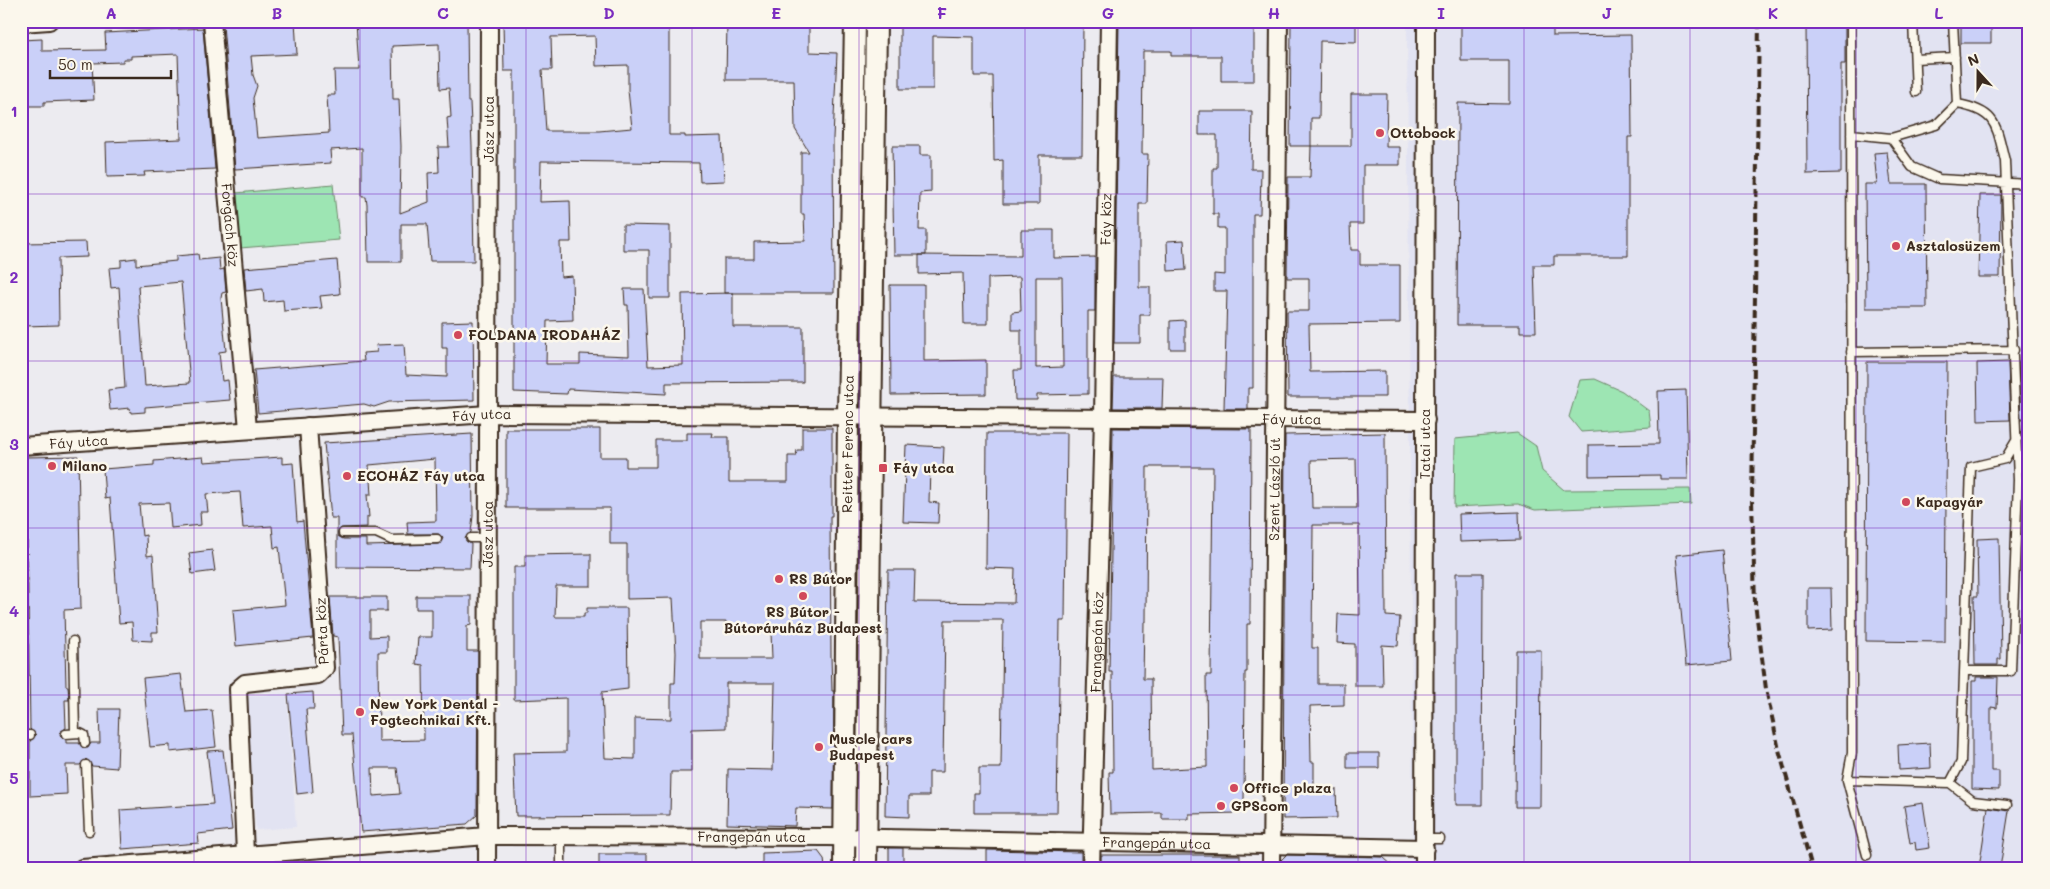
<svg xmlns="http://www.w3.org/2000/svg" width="2050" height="889" font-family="Mali,sans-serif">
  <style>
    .built { fill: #e2e3f2 }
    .green { fill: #9de5b3; stroke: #6c8868 }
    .building { fill: #cad0f8; stroke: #3b2a1e; fill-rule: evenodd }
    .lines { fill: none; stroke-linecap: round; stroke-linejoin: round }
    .service-casing { stroke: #3b2a1e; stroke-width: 11 }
    .minor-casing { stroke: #3b2a1e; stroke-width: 20 }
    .tertiary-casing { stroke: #3b2a1e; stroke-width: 24 }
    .service { stroke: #fbf7ec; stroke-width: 8 }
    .minor { stroke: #fbf7ec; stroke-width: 16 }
    .tertiary { stroke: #fbf7ec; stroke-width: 20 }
    .rail { stroke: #3b2a1e; stroke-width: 4; stroke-dasharray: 8 4; stroke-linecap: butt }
    .grid { fill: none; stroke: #7b2cbf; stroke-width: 1; stroke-opacity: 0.55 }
    .poi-dot { fill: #d1495b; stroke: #fbf7ec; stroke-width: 2 }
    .labels { text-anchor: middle; stroke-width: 5; stroke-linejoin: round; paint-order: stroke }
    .street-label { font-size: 14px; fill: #3b2a1e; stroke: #fbf7ec }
    .poi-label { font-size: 14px; font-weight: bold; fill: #3b2a1e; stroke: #fbf7ec; text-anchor: start }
    .neatline { fill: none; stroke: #7b2cbf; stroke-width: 2 }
    .grid-label { font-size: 16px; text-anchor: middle; font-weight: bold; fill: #7b2cbf }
  </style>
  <rect width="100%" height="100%" fill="#ecebf0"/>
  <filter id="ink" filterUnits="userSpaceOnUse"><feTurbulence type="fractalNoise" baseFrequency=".02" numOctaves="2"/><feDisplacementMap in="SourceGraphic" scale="10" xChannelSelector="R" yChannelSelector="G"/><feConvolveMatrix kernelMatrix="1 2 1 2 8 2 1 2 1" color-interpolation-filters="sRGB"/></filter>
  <g filter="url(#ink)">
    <path class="built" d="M1407 21H2029V868H1413Z
      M287 693 296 827 256 830 246 696Z"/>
    <path class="green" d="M333 184 339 240 240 248 236 193Z
      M1595 379 1622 391 1649 411 1651 427 1581 432 1569 417 1580 380Z
      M1517 433 1536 446 1542 471 1564 490 1690 489 1691 504 1535 510 1518 504 1454 507 1455 439Z"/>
    <path class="building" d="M295 21 297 54 251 56 253 75 257 86 253 98 257 138 329 133 327 95H335L334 70H359L356 21H467L468 102H470L472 146 474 261H430L427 224H401V262H368L367 205 366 197H362V148L330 150 331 163 235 169 223 25ZM439 44 440 89 449 88 451 117 447 118 449 147H438L439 172 428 173 429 202 400 213 401 146 399 99H393L392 46Z
      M503 21H669V135H685V137L722 136 724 181 700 182 699 163 541 161 540 202 570 201 571 242H560L561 277 572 276 573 320 547 321 546 364H580V354L629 356 628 305H625L624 289H644L648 366 683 365 682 294 733 293V327H803V382L666 383V394L568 389 567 394 514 392V71H504ZM595 36 596 66 628 65V90L632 128 599 131H546L542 70H552L551 37Z
      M727 21H809V52L837 53 833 138 834 293H724V259H754V242L805 241 804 214H801V152H809L795 129 794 80H726Z
      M900 21H1083L1082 155H1039V204H1003V160L994 161 993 76H974V37L933 36V89H900Z
      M1119 21H1254V81H1221V56H1171V51H1143L1142 154H1148L1147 204H1139V287H1150V315H1140V343H1114Z
      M1291 21H1356V42L1320 41 1319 118H1311V146H1290Z
      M1461 21H1553V36L1631 35 1632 137H1628V256H1554V265H1534L1536 332H1520V325H1457L1458 103 1509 104V61H1461Z
      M1806 21H1845V64H1841V173L1807 174Z
      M1961 21H1991V43H1961Z
      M203 28 215 169 144 172 145 176 107 177 106 142 181 139 178 54 131 56V59H123V62L92 63 94 100 44 102V106H21V40L42 39V51L106 50 105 33Z
      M1351 94H1387L1386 147H1400V165H1363V224H1350L1351 250H1360V265H1400V323L1309 324 1310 372 1385 371V397H1288L1287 311H1309V278H1287L1288 177H1310L1311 146H1351Z
      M1199 111H1252L1251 169H1261L1260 214H1253V388H1248V409H1224L1227 291H1214V274L1225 275V228H1218V214H1213V168H1217V135H1199Z
      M892 146H920V155H931V192L920 193 919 230H926V255H894Z
      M1887 152 1891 184H1926L1927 308H1866L1865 184H1877L1874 153Z
      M1980 195H2001L2000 277H1978Z
      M623 225 670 226V298H649V250H623Z
      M1021 230H1054V258L1095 257V311H1088V394L1037 395V400H1015L1014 370H1021V330H1012V312L1021 311 1020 277 988 278V324H964L963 273 919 274V255L1021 256ZM1036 277H1062L1063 367 1036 368Z
      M1184 240 1186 270 1168 271 1167 241Z
      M86 242 87 257 58 258 59 325 24 326 22 243Z
      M198 254 199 260 219 258 220 270 224 269 226 292 222 293 221 298 226 351 219 352 222 381 228 380 230 400 145 407V412L131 413 130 408 110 410 108 390 125 388 119 287 111 288 109 268 121 267V260L136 258V265L176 261V256ZM181 282 190 383 145 386 138 286Z
      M337 260 340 294 320 296 322 308 284 311 283 300 264 302 263 289 246 291 244 268Z
      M890 285H924V361L986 360V394L891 395Z
      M1185 320V349H1170V321Z
      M473 321 474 400 389 402 374 407 364 404 258 413 254 370 364 361 363 353 377 352 376 345 404 344 406 375 447 377V348H442V322Z
      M1867 362H1947L1945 642 1866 641Z
      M2008 362 2010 420 1978 421 1977 363Z
      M2019 362H2029V419L2021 420Z
      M1114 377H1163L1162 408H1113Z
      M1686 390 1688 479H1660V475L1589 476V445L1659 444 1658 391Z
      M802 428H832V516H830L831 656 832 691H834L833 809 796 808 795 826 727 824 728 769 773 770 775 683H726V728L692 729V772H671L670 815 516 816 513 753 566 752V698L514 700V567H525V555L591 554V586H556L555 617H584V613H587V608H627L628 689 602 692 605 758 635 759V718L671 719V683H675L676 653 673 598 627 599V544H610V508H506V429H600V457H626V467H656V440H687V433H713L712 437H729V482H788V456H796L797 450H802ZM700 622H727V632H771L772 659H700Z
      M1113 428 1251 429 1250 624H1247V672H1245L1244 803H1240V813L1189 814V819H1162V813L1110 814 1109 772H1113L1112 672H1109ZM1147 467H1213L1211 675H1206L1207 767 1152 770 1151 679H1143L1144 622H1146Z
      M987 433H1067L1065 621H1060L1057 813H974V793H979V768H1001L1003 620H945L943 772H929V796H909V817L885 816 888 570H915L914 602 1014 603 1015 569 986 568Z
      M1385 433 1386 616 1400 617 1398 646 1382 645 1383 686H1355V644L1337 643 1338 614 1360 615 1359 525H1313L1312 648H1318V684H1344V705L1310 706 1311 762H1314V789H1336L1337 818 1283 819 1285 435ZM1356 459 1357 508H1312L1311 460Z
      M472 434 473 516 471 532 465 538 466 541 471 544 470 568 337 567V518H331L324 443ZM435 459 436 521 407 522 408 534H439L443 538 440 544 366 546V539H343L338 536V531L341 528 367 527V517H369L367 495H371L369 465Z
      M906 445 944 447 943 468 930 467 929 502 939 503 938 523 903 522Z
      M78 456 81 609 64 610 66 686H68L69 700H65L66 728 61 731 60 735 66 740V743H79L83 748H88L91 743H100L99 709H119L117 768 92 766 86 759 80 765H66L67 794 30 796V741L36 735 30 729 26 457Z
      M203 457 204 462 282 457V464L293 463 297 522 303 521 313 638 236 646 233 610 285 605 279 547 274 548 272 526 243 528 240 492 206 494 208 512H200L201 525 171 528 169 503 139 504 142 536 146 535 147 556 153 555 158 632H152V641L133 640 132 622 119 623 110 498 105 499 103 469 154 465V461Z
      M1519 512 1520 540 1460 542 1459 514Z
      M1999 538 2001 659H1998V665H1975L1974 596H1978L1977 539Z
      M212 550 215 571 192 574 189 553Z
      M1722 550 1732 661 1686 665 1676 555Z
      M1456 573H1483L1482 805H1456Z
      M1808 588H1831L1832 630 1808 631Z
      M416 596H471V625L467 626V651H478L477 815 467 824 361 832 352 735H342L338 637 333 636 330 597H387V611H370V637L387 636V652H378L379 741 424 740 423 665 416 664 418 637H432V609H416ZM372 768H397L400 794 373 796Z
      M1516 650H1541L1540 807H1515Z
      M181 674 186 712 212 710 216 747 170 752V745L150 747 143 678Z
      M1976 677H1998L1997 708 1991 707V771H1999V790L1972 789V681H1976Z
      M313 692 314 709H306L313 792 297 794 288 694Z
      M1930 743 1931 768 1899 770 1898 745Z
      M223 750 232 830 198 834 199 843 122 849 120 810 213 804 207 751Z
      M1347 753H1379V768H1347Z
      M1923 803 1930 848 1916 850 1915 842 1910 843 1904 806Z
      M1988 808 2009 811 2000 868H1979Z
      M889 848H903V868H889Z
      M987 850 1081 852V868H987Z
      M818 851 824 859 825 868H762V853Z
      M599 854H647V868H599Z
      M1101 855H1240V868H1101Z
      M1286 855 1383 857 1395 868H1281V860Z"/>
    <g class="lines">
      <defs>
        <path id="service" d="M1851 21 1852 753 1847 780 1950 783 1973 801 2007 805
          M1913 21 1916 92
          M1915 59 1955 57
          M1957 104C1997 111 1996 125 2005 161L2018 480 2011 671H1964
          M1851 134 1891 138 1912 167 1939 179 2029 184
          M1891 138 1936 125 1957 104 1953 21
          M1851 352 2014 350
          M343 533H376L391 540 437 539
          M471 538H488
          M73 641 75 733
          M66 734 80 733 84 735 85 743
          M21 735H30
          M86 765 89 831
          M1847 780 1867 855
          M1950 783 1961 762 1971 467 2005 459 2017 439
          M561 837V868
          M1425 839H1440"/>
        <g id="minor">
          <path id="s1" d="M212 21 248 429"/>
          <path d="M21 23 49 21"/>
          <path id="s2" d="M21 446 488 414 1426 420"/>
          <path d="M245 854 238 689 245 683 318 675 325 668 308 426"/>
          <path id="s3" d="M82 868 487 836 828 837 1425 848"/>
          <path id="s4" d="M487 868 489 21"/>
          <path id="s5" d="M1091 868 1103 417 1109 21"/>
          <path id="s6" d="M1271 868 1279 21"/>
          <path id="s7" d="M1424 868 1426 21"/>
        </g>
        <g id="tertiary">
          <path id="s8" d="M844 868 848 415 855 21"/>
          <path d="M866 868 876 21"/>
        </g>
      </defs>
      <use href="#service" class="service-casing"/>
      <use href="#minor" class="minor-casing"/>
      <use href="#tertiary" class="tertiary-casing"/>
      <use href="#service" class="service"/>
      <use href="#minor" class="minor"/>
      <use href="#tertiary" class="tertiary"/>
      <path class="rail" d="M1759 21 1752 500 1755 603 1766 689 1779 750 1812 868"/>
    </g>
  </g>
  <path class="grid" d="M194 21V868M360 21V868M526 21V868M692 21V868M859 21V868M1025 21V868M1191 21V868M1358 21V868M1524 21V868M1690 21V868M1856 21V868M21 194H2029M21 361H2029M21 528H2029M21 695H2029"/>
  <g class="poi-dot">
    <circle cx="1380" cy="133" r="5"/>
    <circle cx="1896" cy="246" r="5"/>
    <circle cx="458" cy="335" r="5"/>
    <circle cx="52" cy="466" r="5"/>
    <rect x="878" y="463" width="10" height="10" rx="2.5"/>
    <circle cx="347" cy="476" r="5"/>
    <circle cx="1906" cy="502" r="5"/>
    <circle cx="779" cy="579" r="5"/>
    <circle cx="803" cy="596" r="5"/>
    <circle cx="360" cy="712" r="5"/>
    <circle cx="819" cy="747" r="5"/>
    <circle cx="1234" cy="788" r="5"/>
    <circle cx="1221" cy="806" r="5"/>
  </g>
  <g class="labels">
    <g class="street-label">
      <text dy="5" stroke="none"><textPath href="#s4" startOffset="739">Jász utca</textPath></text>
      <text dy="5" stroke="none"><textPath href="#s5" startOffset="649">Fáy köz</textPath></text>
      <text dy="5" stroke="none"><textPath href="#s1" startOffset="205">Forgách köz</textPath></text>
      <text dy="5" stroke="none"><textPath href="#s2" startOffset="462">Fáy utca</textPath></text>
      <text dy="5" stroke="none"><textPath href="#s2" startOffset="1272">Fáy utca</textPath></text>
      <text dy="5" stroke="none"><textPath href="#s2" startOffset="58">Fáy utca</textPath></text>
      <text dy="5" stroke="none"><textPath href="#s8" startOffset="424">Reitter Ferenc utca</textPath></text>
      <text dy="5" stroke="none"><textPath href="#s7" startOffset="424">Tatai utca</textPath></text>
      <text dy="5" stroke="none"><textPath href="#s6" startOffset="379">Szent László út</textPath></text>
      <text dy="5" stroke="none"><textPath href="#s4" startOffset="334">Jász utca</textPath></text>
      <text transform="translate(322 631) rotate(-93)" y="5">Párta köz</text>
      <text dy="5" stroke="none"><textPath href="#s5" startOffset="226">Frangepán köz</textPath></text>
      <text dy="5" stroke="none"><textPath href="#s3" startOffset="671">Frangepán utca</textPath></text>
      <text dy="5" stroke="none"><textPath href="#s3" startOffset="1076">Frangepán utca</textPath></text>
    </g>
    <g class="poi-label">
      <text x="1390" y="138">Ottobock</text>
      <text x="1906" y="251">Asztalosüzem</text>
      <text x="468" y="340">FOLDANA IRODAHÁZ</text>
      <text x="62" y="471">Milano</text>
      <text x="893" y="473">Fáy utca</text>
      <text x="357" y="481">ECOHÁZ Fáy utca</text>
      <text x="1916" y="507">Kapagyár</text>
      <text x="789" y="584">RS Bútor</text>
      <text x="803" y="617" text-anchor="middle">RS Bútor -<tspan x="803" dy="16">Bútoráruház Budapest</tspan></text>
      <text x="370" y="709">New York Dental -<tspan x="370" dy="16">Fogtechnikai Kft.</tspan></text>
      <text x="829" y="744">Muscle cars<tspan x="829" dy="16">Budapest</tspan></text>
      <text x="1244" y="793">Office plaza</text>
      <text x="1231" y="811">GPScom</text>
    </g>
  </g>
  <rect width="2050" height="889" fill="none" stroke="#fbf7ec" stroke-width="55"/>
  <g transform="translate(1978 72) rotate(339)" stroke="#fbf7ec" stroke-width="4" paint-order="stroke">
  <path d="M0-4L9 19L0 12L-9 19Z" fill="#3b2a1e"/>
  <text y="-8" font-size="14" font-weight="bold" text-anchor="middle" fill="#3b2a1e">N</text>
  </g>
  <path d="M50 70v8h121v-8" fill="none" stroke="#3b2a1e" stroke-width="2.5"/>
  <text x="58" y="70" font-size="15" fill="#3b2a1e" stroke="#fbf7ec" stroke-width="4" paint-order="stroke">50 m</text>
  <rect x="28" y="28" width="1994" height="834" class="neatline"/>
  <g class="grid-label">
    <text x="111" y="19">A</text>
    <text x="277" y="19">B</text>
    <text x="443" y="19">C</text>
    <text x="609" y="19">D</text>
    <text x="776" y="19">E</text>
    <text x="942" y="19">F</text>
    <text x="1108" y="19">G</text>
    <text x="1274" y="19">H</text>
    <text x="1441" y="19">I</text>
    <text x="1607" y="19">J</text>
    <text x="1773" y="19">K</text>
    <text x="1939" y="19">L</text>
    <text x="14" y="117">1</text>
    <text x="14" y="283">2</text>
    <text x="14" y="450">3</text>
    <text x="14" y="617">4</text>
    <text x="14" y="784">5</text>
  </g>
</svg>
